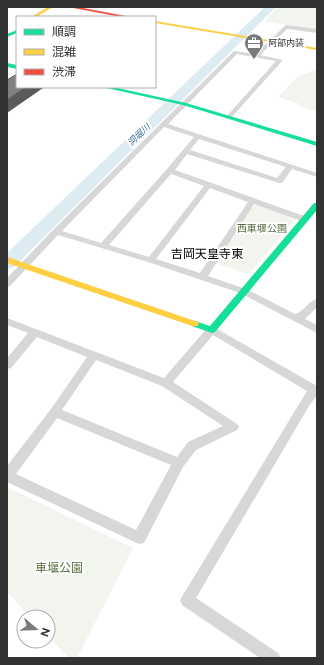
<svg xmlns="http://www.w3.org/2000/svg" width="324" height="665" font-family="Figtree,'Noto Sans JP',sans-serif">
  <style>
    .green { fill: #f1f5ed }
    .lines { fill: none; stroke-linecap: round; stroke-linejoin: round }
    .river { fill: #ddebf3; fill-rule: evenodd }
    .street { fill: #d7d7d7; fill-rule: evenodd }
    .fast { fill: #16e098; fill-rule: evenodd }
    .slow { fill: #ffcf43; fill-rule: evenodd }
    .jam { fill: #f24e42; fill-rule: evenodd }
    .shaded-wall { fill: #5a5a5a }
    .building { fill: #818181; stroke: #5a5a5a }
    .labels { text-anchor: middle; stroke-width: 4; stroke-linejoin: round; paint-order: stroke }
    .far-poi-label { font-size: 9px; fill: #333; stroke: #fff; text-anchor: start }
    .far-water-label { font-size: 9px; font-style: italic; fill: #3f7597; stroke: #fff }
    .park-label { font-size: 10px; fill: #56703f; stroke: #fff }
    .quarter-label { font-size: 12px; fill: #000; stroke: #fff }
    .near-park-label { font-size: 12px; fill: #56703f; stroke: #fff }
  </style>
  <rect width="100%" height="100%" fill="#fff"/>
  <path class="green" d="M278 7H317V30L264 21Z
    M317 70V112L299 106 300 104 278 97 298 76Z
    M258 205 290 217 293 221 249 274 217 264 252 206Z
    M7 487 133 548 77 658H69L48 636V617H30L7 592Z"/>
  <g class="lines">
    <path class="river" d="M265 7H276L14 267 7 269V253Z"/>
    <path class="street" d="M286 25 317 29V33L287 29 260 55 283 60 231 118 226 117 276 61 237 54 168 124 317 173V177L292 169 282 183H279L187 154 175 170 307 217V221H301L254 204 208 276 246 289 295 314C304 312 308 301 317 299V307L305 319 317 325V333L240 293 148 262 58 235 10 286 7 287V278L53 230 234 51 255 54ZM164 127 194 137 167 169 101 243 62 231ZM199 139 286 167 277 178 190 150ZM171 174 204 186 149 257 109 245ZM210 188 248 202 200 273 156 259Z
      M7 318 164 378 208 327 212 326 317 386V395L309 406 196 598 278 653 281 658H260L182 605 180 600 307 391 213 335 173 382 237 424 239 427 237 430 196 450 183 467 144 543 139 544 7 482V466L51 409 87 357 37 337 11 368 7 369V358L28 333 7 325ZM96 360 162 386 223 426 188 442 177 457 62 410ZM57 418 171 465 136 530 16 474Z"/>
    <path class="fast" d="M17 30V33L7 37V34Z
      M7 63 17 65V69L7 67Z
      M102 87H113L186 103 317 142V146L183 105Z
      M314 203H317V210L215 332 212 333 192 326 191 324 195 321 210 326Z"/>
    <path class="slow" d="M48 7H53L36 17H31Z
      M155 21 317 48V50L155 23Z
      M7 257 198 322 199 324 198 326H192L7 263Z"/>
    <path class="jam" d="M68 7H78L131 17H121Z"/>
  </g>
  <path class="shaded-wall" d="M26 87H42L43 88 7 113V100Z"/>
  <path class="building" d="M17 74V87H26L7 100V80Z"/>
  <defs>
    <symbol id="office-pin" viewBox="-11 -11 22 30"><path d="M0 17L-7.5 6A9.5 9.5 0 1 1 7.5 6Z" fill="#7a7a7a" stroke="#fff"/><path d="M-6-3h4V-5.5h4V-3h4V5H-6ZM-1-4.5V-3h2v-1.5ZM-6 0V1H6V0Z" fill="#fff"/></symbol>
  </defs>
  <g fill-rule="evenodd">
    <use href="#office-pin" x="243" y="32" width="22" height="30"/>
  </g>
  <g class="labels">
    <g class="far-poi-label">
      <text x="268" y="46">阿部内装</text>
    </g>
    <g class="far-water-label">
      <text transform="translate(139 135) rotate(-44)" y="3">洞堀川</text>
    </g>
    <g class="park-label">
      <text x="262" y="232">西車堰公園</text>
    </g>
    <g class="quarter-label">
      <text x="207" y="258">吉岡天皇寺東</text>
    </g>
    <g class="near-park-label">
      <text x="59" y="572">車堰公園</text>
    </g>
  </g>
  <rect width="324" height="665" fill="none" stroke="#333333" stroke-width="16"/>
  <rect x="16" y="16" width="140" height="72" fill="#ffffff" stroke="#adadad"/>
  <rect x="24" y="29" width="20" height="6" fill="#16e098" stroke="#adadad"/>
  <text x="52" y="36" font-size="12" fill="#333333">順調</text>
  <rect x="24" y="49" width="20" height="6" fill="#ffcf43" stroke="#adadad"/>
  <text x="52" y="56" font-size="12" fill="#333333">混雑</text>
  <rect x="24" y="69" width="20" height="6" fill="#f24e42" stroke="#adadad"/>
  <text x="52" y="76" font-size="12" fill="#333333">渋滞</text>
  <g transform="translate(36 629) rotate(109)"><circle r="19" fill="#ffffff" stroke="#adadad"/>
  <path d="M0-3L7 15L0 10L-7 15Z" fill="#7a7a7a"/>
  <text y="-6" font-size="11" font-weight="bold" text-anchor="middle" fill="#333333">N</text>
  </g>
</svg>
